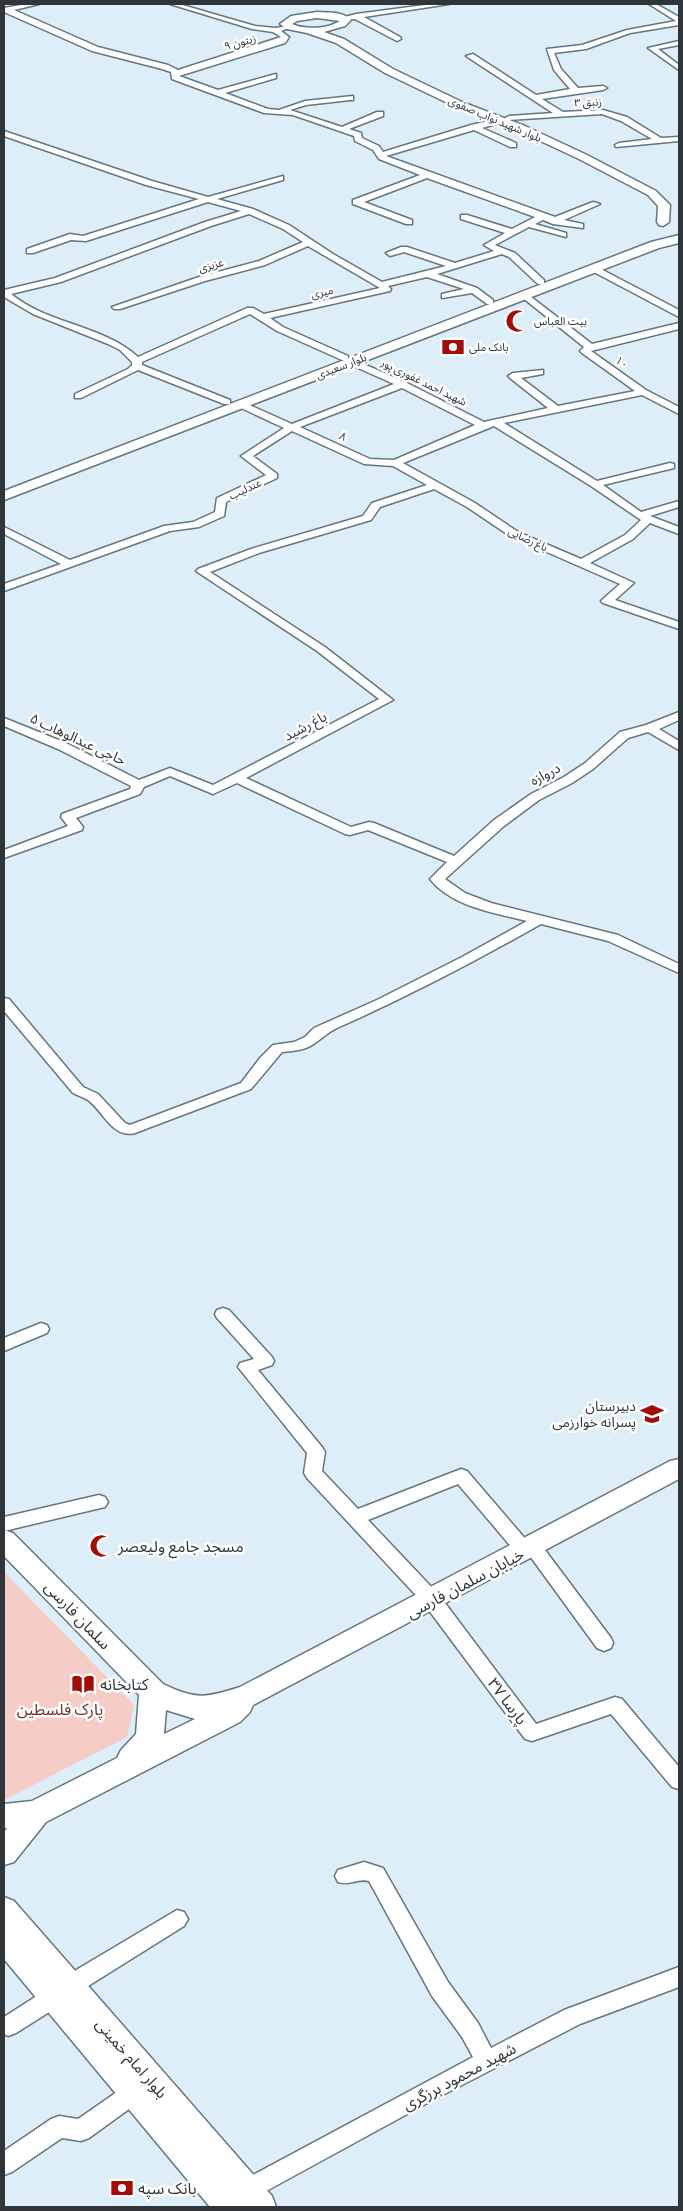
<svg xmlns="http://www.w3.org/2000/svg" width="683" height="2211" font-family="'PT Sans Narrow','Noto Sans Arabic',sans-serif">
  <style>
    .green { fill: #f6cdc6 }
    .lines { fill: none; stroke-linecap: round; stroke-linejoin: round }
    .street-casing { stroke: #66767f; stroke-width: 3 }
    .secondary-casing { stroke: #66767f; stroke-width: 3 }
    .street { fill: #fff; fill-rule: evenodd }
    .secondary { fill: #fff; fill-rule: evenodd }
    .labels { text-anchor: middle; stroke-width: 5; stroke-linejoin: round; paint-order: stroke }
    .far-street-label { font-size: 11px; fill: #2f3539; stroke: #fff }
    .far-poi-label { font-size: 11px; fill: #2f3539; stroke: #fff; text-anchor: start }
    .street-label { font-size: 14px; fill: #2f3539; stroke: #fff }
    .poi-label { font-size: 14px; fill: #2f3539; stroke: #fff; text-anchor: end }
    .near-poi-label { font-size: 16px; fill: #2f3539; stroke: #fff; text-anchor: start }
    .near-street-label { font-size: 16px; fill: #2f3539; stroke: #fff }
    .near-park-label { font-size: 16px; fill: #723028; stroke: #fff }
  </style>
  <rect width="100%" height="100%" fill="#ddeef9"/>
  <path class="green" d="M4 1572 134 1705 127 1737 4 1800Z"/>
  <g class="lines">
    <defs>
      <path id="street" d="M27 4H39L14 10 98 47 168 65 178 70 281 37 273 32 252 29 170 4H179L255 26 275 28 289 26V28L281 31 289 37 285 43 179 76 218 90 276 74V78L225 93 268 109 279 110 305 101 353 96V100H350L306 105 290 110 342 127 377 112H383V116L349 129 361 133 362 138 379 146 383 152 471 125 502 118V122L482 128 516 143V147H510L474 130 386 156 555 217 593 202 600 204 564 220 583 224V228L553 224 543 220 535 224 566 233V237L529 227 495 245 515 253 544 280V284H538L509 257 502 254 437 274 477 288 493 300V304H487L472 293 442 298V294L464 289 427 277 388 286 391 289 390 291 270 318 283 327 348 356V360H342L277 331 250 314 142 362V365L230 400V404H224L138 370 81 398H75V394L128 369 132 365V362L120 350 108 344 33 314 4 297V290L55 278 205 222 241 211 208 202 86 241 71 240 33 253H27V249L70 234 83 236 199 199 146 185 4 136V131L152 181 208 197 283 176V180L217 199 253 209 289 225 333 254 382 282 446 266 404 252 390 256 386 253 401 247H407L455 263 494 251 484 245 505 233 461 219V215H467L512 229 535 217 427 178 364 202 412 220V224H406L353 204V200L420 175 379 159 373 150 355 141 354 136 293 115 264 113 172 79 171 72 162 69 92 51 4 12V8ZM249 214 283 229 303 242 259 261 199 277 112 307 114 309H120L205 281 265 265 308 246 380 288 264 314 253 308H247L138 357C103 325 47 324 11 294L61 282 211 226Z
        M433 4H449L364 17 400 37 401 39 397 41 355 19 344 20 341 18 356 14Z
        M649 4H656L679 17V25L630 33 586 49 554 53 561 69 578 88 603 86 607 88 603 90 542 99 563 112 603 110 627 117 661 138 679 137V141L616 147 615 145 619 143 652 139 621 121 602 114 506 120 505 118 509 116 553 113 466 56 473 54 536 95 570 89 554 70 547 49 582 45 627 30 676 21Z
        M679 41V45L658 49 679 65V70L648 48Z
        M595 266 679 310V317L592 271 591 269Z
        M526 293 592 344 679 323V329L591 351 646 390 679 407V414L642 395 504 423 597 481 670 463 674 464V468L603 485 641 512 679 501V507L650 516 679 527V534L650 523 633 539 590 563 634 583 615 600 679 622V629L603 603 601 601 603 599 620 584 510 536 467 507 434 489 380 507 371 520 259 553 210 572 325 647 393 700 246 778 351 827 369 822 374 823 454 856 494 820 531 794 564 777 585 763 620 732 646 725 679 712V720L659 729 679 741V750L648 732 628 738 593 769 572 783 539 800 504 826 445 879 465 893 491 903 618 935 679 964V973L608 941 541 924C474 962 407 997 337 1028 327 1033 324 1037 315 1043 306 1050 294 1051 282 1052L251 1089 135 1133C113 1139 103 1111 88 1100 83 1097 77 1095 73 1093L4 1011V998L9 999 83 1087 98 1094 125 1123 130 1125 241 1083 260 1058 273 1045 294 1042 305 1037 314 1028 377 1000 462 957 527 921C496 913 452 907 430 879L447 862 368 830 350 835 345 834 237 783 213 794 170 776 144 787 140 794 76 818 83 827 82 830 4 858V850L68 826 61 817 62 814 130 789 131 786 58 749 4 726V718L66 743 139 780 170 768 213 785 379 699 317 651 196 571 198 569 251 549 363 516 372 503 427 485 393 466 364 464 292 431 253 456 277 474V478L226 502 224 516 199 527 170 531 4 591V584L61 564 4 534V527L70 560 164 526 193 522 215 512 217 498 266 475 241 456 284 428 239 407V403H245L292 424 394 384 349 364V360L352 359 405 382 484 422 548 408 510 378 508 376 513 373 543 370V374L521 378 558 406 635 391 582 353 580 351 584 347 523 298V294ZM402 388 475 425 394 460 370 459 300 427ZM494 426 591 486 641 520 625 535 581 559 518 532 475 503 403 463Z
        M223 1308 229 1310 272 1357 274 1361 272 1365 258 1370 322 1447 325 1452 322 1471 358 1509 461 1469 467 1471 528 1542 533 1540 539 1542 611 1638 613 1643 611 1648 604 1651 597 1648 530 1556 525 1558 519 1556 458 1484 368 1520 439 1595 536 1724 615 1697 622 1699 679 1767V1789L672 1787 611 1714 532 1741 525 1739 425 1605 307 1478 304 1473 307 1453 238 1367 240 1363 254 1359 217 1318 215 1314 217 1310Z
        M41 1323 47 1325 49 1329 47 1333 4 1351V1338Z
        M99 1495 105 1497 108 1502 105 1507 4 1531V1517Z
        M364 1862 383 1868 448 1982 478 2023 491 2048 564 2010 679 1967V1987L580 2024 431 2101 246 2202 238 2199 234 2191 238 2183 473 2057 462 2037 432 1996 369 1881C358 1878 349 1886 338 1882L335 1876 338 1870Z
        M177 1910 184 1912 188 1919 184 1926 77 1993 69 1996 63 1994 65 1997 62 2004 16 2033 8 2036 4 2034V2017L46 1990 54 1987 60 1989 58 1986 61 1979Z
        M135 2082 143 2085 146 2092 143 2099 89 2138 81 2141 62 2138 12 2172 4 2175V2151L51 2119 59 2116 78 2119 127 2085Z"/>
      <path id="secondary" d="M317 12C329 13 342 11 351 20L345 26 324 32 344 39 393 69 462 102 525 126 587 155 656 191 670 205 669 222 663 226 659 225 657 222 658 206 648 195 579 159 517 130 454 106 385 73 336 43 307 33 287 29 280 24 291 16ZM317 18 340 21C327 29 306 30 292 24L297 21Z
        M679 235V243L659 248 4 500V491L651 242Z
        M679 1459V1479L253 1705 250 1712 240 1722 46 1822 14 1862 4 1865V1832L7 1828H4V1804L32 1801 117 1758 121 1750 136 1734 139 1695 4 1556V1530L13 1533 163 1684C196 1700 206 1698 240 1687L670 1461ZM166 1710 195 1719 164 1734Z
        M4 1897 14 1901 272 2196 276 2207H210L4 1959Z"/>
    </defs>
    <use href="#street" class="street-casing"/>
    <use href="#secondary" class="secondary-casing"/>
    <use href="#street" class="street"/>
    <use href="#secondary" class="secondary"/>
  </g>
  <defs>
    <symbol id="mosque-bare" viewBox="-9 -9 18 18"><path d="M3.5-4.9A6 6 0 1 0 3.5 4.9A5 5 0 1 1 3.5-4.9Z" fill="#a30c07" stroke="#fff" stroke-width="2.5" paint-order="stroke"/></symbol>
    <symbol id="bank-bare" viewBox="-9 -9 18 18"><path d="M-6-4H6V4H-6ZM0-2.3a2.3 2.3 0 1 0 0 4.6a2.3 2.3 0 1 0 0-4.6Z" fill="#a30c07" stroke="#fff" stroke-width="2.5" paint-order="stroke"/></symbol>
    <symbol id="school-bare" viewBox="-9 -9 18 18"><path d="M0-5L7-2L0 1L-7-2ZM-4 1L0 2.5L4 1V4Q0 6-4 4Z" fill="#a30c07" stroke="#fff" stroke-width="2.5" paint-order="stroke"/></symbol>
    <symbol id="library-bare" viewBox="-9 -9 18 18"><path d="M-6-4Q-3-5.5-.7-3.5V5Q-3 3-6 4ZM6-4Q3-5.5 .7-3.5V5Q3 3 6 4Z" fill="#a30c07" stroke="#fff" stroke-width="2.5" paint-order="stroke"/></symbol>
  </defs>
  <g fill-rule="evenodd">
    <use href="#mosque-bare" x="501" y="305" width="32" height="32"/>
    <use href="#bank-bare" x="437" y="331" width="32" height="32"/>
    <use href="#school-bare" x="636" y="1398" width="32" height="32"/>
    <use href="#mosque-bare" x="85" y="1530" width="32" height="32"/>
    <use href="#library-bare" x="67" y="1668" width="32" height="32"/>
    <use href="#bank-bare" x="106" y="2172" width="32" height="32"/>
  </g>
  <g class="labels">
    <g class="far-street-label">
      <text transform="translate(240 42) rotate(-16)" y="4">زیتون ۹</text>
      <text transform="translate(588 102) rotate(-2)" y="4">زنبق ۳</text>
      <text transform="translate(495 119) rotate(23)" y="4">بلوار شهید نواب صفوی</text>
      <text transform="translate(211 265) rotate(-15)" y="4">عزیزی</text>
      <text transform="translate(322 292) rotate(-13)" y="4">میری</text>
      <text transform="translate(622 362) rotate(35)" y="4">۱۰</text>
      <text transform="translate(341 366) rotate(-21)" y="4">بلوار سعیدی</text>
      <text transform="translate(424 382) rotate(26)" y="4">شهید احمد غفوری پور</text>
      <text transform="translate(343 436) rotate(24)" y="4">۸</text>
      <text transform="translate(245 489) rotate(-25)" y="4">عندلیب</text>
      <text transform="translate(528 539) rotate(25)" y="4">باغ رضایی</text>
    </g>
    <g class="far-poi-label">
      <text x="534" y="325">بیت العباس</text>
      <text x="469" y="351">بانک ملی</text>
    </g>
    <g class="street-label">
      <text transform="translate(305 726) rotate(-28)" y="5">باغ رشید</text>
      <text transform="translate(78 739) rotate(25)" y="5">حاجی عبدالوهاب ۵</text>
      <text transform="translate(545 774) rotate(-28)" y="5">دروازه</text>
    </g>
    <g class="poi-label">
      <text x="636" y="1411">دبیرستان<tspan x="636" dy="16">پسرانه خوارزمی</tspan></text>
    </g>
    <g class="near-poi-label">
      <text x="118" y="1552">مسجد جامع ولیعصر</text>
      <text x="100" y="1690">کتابخانه</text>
      <text x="138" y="2194">بانک سپه</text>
    </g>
    <g class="near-street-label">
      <text transform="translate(465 1583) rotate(-28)" y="6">خیابان سلمان فارسی</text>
      <text transform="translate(78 1615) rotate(46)" y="6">سلمان فارسی</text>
      <text transform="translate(508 1701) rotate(53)" y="6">پارسا ۳۷</text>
      <text transform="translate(132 2058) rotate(49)" y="6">بلوار امام خمینی</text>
      <text transform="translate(459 2076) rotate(-28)" y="6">شهید محمود برزگری</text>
    </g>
    <g class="near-park-label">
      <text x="60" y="1715">پارک فلسطین</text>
    </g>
  </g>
  <rect width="683" height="2211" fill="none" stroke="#2f3539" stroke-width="10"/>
</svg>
